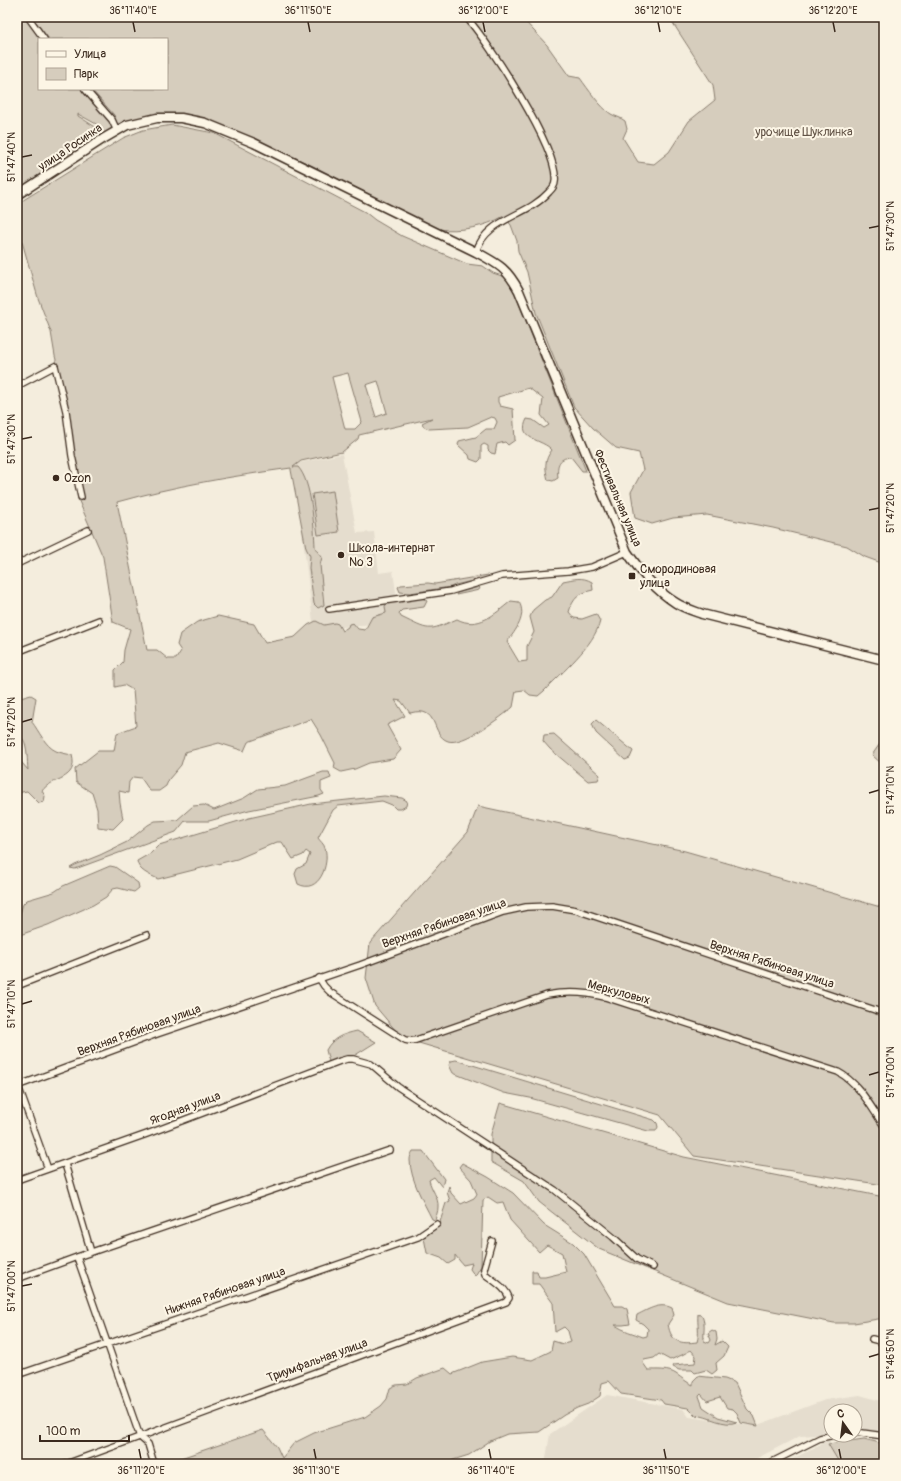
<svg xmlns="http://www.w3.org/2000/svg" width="901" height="1481" font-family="Pangolin,sans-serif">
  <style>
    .built { fill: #e5ddce }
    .green { fill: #d6cdbd; stroke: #887c6e; fill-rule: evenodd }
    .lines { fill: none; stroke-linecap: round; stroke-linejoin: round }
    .minor-casing { stroke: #3b2a1e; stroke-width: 8 }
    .primary-casing { stroke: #3b2a1e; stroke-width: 11 }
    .minor { stroke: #fcf5e5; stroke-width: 5.5 }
    .primary { stroke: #fcf5e5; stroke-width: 8 }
    .ticks { fill: none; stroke: #3b2a1e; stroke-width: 1.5 }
    .poi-dot { fill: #3b2a1e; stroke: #fcf5e5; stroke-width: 1.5 }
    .labels { text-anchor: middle; stroke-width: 4; stroke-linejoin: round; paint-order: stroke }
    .park-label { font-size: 12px; fill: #625346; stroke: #fcf5e5 }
    .street-label { font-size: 12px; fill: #3b2a1e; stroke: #fcf5e5 }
    .poi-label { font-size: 12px; fill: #3b2a1e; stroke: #fcf5e5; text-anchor: start }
    .neatline { fill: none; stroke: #3b2a1e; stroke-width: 1.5 }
    .ticks-label { font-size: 10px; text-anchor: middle; fill: #3b2a1e }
  </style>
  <rect width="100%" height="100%" fill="#f4eddd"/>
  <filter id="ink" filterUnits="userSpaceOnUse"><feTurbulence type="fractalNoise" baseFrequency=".025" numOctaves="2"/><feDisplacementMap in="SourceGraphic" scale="8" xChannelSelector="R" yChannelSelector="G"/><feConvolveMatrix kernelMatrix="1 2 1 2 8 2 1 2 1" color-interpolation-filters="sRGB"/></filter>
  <g filter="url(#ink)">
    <path class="built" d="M342 454 357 533 374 532 379 573 393 571 400 621 314 630 303 539 292 464Z
      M607 1395 683 1409 689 1417 755 1426 825 1400 860 1395 884 1402V1434L855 1430V1411H831V1434L800 1436 746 1464H545L550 1434Z
      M829 1440 841 1464H783Z"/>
    <path class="green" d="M17 17H28L44 39H39V89H85L117 131 103 139 98 125 78 114V116L97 128 102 139 17 193Z
      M32 17H521L547 45 569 76 580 78C588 89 601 108 611 114 616 117 620 117 625 121L627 129 623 138 638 162 654 164 669 152 689 121 715 100 713 85 669 17H884V564L865 557 847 546 773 528 707 515 673 518 652 524 635 518 631 492 643 470 639 453 616 448 593 428 574 407 536 313 527 272 518 251 517 241 511 225 504 216C485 227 460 232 438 229L313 166 261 142 207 122 164 117 120 131 114 115 91 89H167V39H49Z
      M172 125 214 133 365 212 375 220 402 236 467 264 483 266 493 273 505 277 514 291 586 471H582L571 457C557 458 557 467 558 478L553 481 548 480C545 468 544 460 552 450 543 439 516 440 527 419L533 420 544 428 549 425 541 415 543 399 529 388 498 397V402L500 406 513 409 515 440 508 445 505 442 497 444 495 454 491 453 488 450V446L484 444 481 446V459L478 462 470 459 469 455 458 445 459 441 476 437 486 429H494L497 422 495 418 491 417 468 427 429 429 424 427 422 423 432 418 359 435 358 439 342 452 301 461 293 467H298C312 482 314 526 315 547L317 551 322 557 320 565 324 605 318 608 314 604 309 568 310 556 306 548 291 470V468C233 476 174 486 117 502L147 650H157L168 659H176L181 651 177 645 180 634 197 622 218 616 254 624 265 643 295 637 308 625 316 621 324 625 335 623 338 624 342 631 348 627 349 624 353 623 358 629 365 630 372 617 386 613 385 606 387 603 421 597 427 601 424 607 402 610 399 613 401 617C430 631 427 632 457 619 478 630 495 614 511 601L519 602C527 616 516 630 507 642L519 662 527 661V646L534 632 530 617 533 610 545 600 552 597 563 581C574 579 582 576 592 582L593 590C579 593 573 598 569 612L574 618 582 619 596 614 600 621C595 645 561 673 544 691L538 696 530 695 524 690 516 691 513 707C502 717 462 746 448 741 430 735 440 705 410 713L401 701 395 700 405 716 387 725 401 750 393 759 369 763 355 769 341 772 334 768 335 763 321 735 311 719 248 742 244 751 219 743 185 752 181 765 169 779 166 786 159 791H150L141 778 133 777 129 782 128 793 119 791 120 803 123 819 113 829 98 827 97 809 92 793 76 782 75 769 98 751H114L117 733 136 726 133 690 124 685 115 687V670L123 662 124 650 130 629 113 622 103 557 78 499 74 477 68 407 55 356 51 332 38 298 21 238 17 228V204L123 138 143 130ZM348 373 362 422 355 429H345L332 377ZM378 381 387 413 376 417 366 385Z
      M333 491 339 532 318 535 312 494Z
      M488 575 490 577 455 585 451 587 410 593 400 592 398 587 401 585 428 583 435 584Z
      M479 587 480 588 479 590 456 595 457 593Z
      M31 695 36 698 32 722C39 731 45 746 56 751 61 753 67 754 72 755 79 781 51 777 42 791L45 796 44 802 39 803 27 791 17 793V757L28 770C27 761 28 747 23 739H17V699Z
      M596 720 633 751 630 758 625 760 596 733 592 724Z
      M554 734 600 775 598 780 588 781 550 749 543 741 544 735Z
      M884 738V766L872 755Z
      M323 772H329L331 778 321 782V790L324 794 319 796 249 810 209 821H185L176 832 75 869 70 868 75 865 100 855 127 842 148 825 155 821 177 820 193 806 204 805 214 810 244 798 258 789 285 786Z
      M384 796 402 798 407 801 406 806 401 809H396L392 805 382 801 338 806 333 810 318 838C320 841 324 844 325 848 330 864 319 895 298 884L295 874 297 869 306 864 310 854 306 851 303 855 293 859 282 842H277L237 859 158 879C150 875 138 871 137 861L151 853 159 845 249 818 311 804Z
      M478 806 685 851 884 908V1185L694 1156 660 1115 402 1038 375 1006 366 978 370 943 468 832Z
      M110 866 115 867 138 883 139 888 134 892 118 888 113 889 106 897 93 905 48 925 17 936V924L23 904 27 900 54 892 63 886Z
      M357 1031 376 1042 349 1059 335 1065 329 1062 326 1050C333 1037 344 1034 357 1031Z
      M456 1060 654 1120 657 1123 658 1127 656 1131H648L530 1098 504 1093 453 1073 449 1065 451 1061Z
      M500 1103 684 1157 884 1197V1318L854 1323H834L728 1302 599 1249 539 1202 524 1181 491 1162V1134Z
      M413 1151H423L444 1179 442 1187 434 1177 429 1180C431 1189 439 1198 438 1207 438 1212 436 1216 435 1220L432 1219C424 1203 410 1179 410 1160 410 1157 411 1154 413 1151Z
      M462 1163 488 1177 513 1193 544 1225 573 1243 584 1254 615 1306H622L627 1309 630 1324 623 1325H615C624 1331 633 1333 643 1337L647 1336 648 1329 643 1324 636 1320 637 1315C649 1309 660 1302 672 1308L674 1315 668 1324C671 1343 681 1344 697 1342 700 1332 697 1324 698 1314L702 1316C706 1325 703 1331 704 1341L709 1343 711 1340 708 1333 712 1330 716 1332 717 1339 715 1345 722 1341 728 1347 724 1356 716 1363 717 1370 712 1374 706 1370 695 1373 692 1370H679L673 1367 674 1365 695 1363 696 1356 691 1350 682 1355 670 1360 659 1354 654 1358 644 1360 643 1363 648 1370C657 1370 669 1369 676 1374 682 1378 686 1382 693 1385V1381L698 1376 725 1379 735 1383 747 1409 754 1416 758 1426 741 1423 737 1413 733 1409 727 1408 720 1397 707 1401 701 1394 699 1396 703 1407 718 1417 737 1422C724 1427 709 1416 695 1415L688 1408 664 1404 661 1400 621 1394 609 1381 602 1383 600 1396 588 1404 577 1408 564 1415 539 1432 507 1434 490 1441 469 1455 453 1460 447 1464H163L263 1430 277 1447 282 1458 294 1443 314 1433 365 1417 381 1406 387 1399 390 1388 396 1385 407 1384 417 1378 445 1368 452 1374 482 1362 512 1357 532 1360 551 1351 553 1341 563 1344 571 1342 568 1331 564 1327 555 1332 553 1303 539 1284H532V1271H537L539 1277H545L566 1272 562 1253 547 1245 539 1252 510 1220 503 1202 497 1203 488 1197 483 1200 481 1266 475 1276 470 1269 472 1263 463 1265 455 1255V1260L448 1264 441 1258 427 1253 424 1238 439 1225 446 1203 450 1201 447 1192 449 1186 451 1193 461 1204 474 1198 477 1194 471 1180 459 1167Z
      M864 1439 884 1444V1464H840L828 1444Z"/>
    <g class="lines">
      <defs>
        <path id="minor" d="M28 17 44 39
          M466 17C488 41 560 151 555 182 555 186 552 189 549 192 527 217 486 218 476 252
          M85 89 112 120 117 131
          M17 386 55 366 66 411 72 456 81 497
          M17 564 88 530
          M329 609 451 591 502 576 568 571 592 567 627 552
          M17 652 99 620
          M319 978 324 986 330 992 405 1040 410 1041 416 1040 547 995C567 991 585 992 605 997L838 1072C859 1083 871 1107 884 1126
          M17 986 147 935
          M17 1083 48 1169
          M17 1086 157 1034 360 965 503 912 526 907 552 906 576 910 884 1013
          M65 1164 91 1252
          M17 1180 147 1134 340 1061 347 1059H353L371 1064 398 1087 555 1190 613 1237 637 1259 653 1267
          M77 1257 140 1437 148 1444 154 1464
          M17 1279 77 1257 390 1150
          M872 1339 884 1342
          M17 1375 418 1237 437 1224
          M855 1432 884 1436
          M66 1464 506 1302 509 1298C506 1288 494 1281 485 1274L484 1269 492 1241
          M768 1464 820 1438 834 1435"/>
        <path id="primary" d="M17 195 103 139 127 125 157 118H181L205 123 254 143 476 252C498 264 507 268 519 291L627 552C641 572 655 590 676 603 684 608 694 611 702 614L884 660"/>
      </defs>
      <use href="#minor" class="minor-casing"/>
      <use href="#primary" class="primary-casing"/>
      <use href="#minor" class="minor"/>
      <use href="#primary" class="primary"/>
    </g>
  </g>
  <path class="ticks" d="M133 22 135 32M308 22 310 32M483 22 485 32M658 22 660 32M833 22 835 32M22 157 32 155M869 228 879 226M22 439 32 437M869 510 879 508M22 722 32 719M869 793 879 790M22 1004 32 1001M869 1075 879 1072M22 1286 32 1284M869 1357 879 1354M139 1449 141 1459M314 1449 316 1459M489 1449 491 1459M664 1449 666 1459M839 1449 841 1459"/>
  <g class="poi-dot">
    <circle cx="56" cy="478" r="4"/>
    <circle cx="341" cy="555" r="4"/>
    <rect x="628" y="572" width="8" height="8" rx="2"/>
  </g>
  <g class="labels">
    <g class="park-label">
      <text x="804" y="136">урочище Шуклинка</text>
    </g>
    <g class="street-label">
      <text transform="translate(70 147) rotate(-34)" y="4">улица Росинка</text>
      <text transform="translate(618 498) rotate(67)" y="4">Фестивальная улица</text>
      <text transform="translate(444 923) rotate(-19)" y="4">Верхняя Рябиновая улица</text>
      <text transform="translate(772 964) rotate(18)" y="4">Верхняя Рябиновая улица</text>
      <text transform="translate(619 992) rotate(15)" y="4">Меркуловых</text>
      <text transform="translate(139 1030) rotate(-20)" y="4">Верхняя Рябиновая улица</text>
      <text transform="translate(185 1108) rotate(-21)" y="4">Ягодная улица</text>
      <text transform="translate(225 1291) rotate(-19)" y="4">Нижняя Рябиновая улица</text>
      <text transform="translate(317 1360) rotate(-20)" y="4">Триумфальная улица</text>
    </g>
    <g class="poi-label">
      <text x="64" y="482">Ozon</text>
      <text x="349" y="552">Школа-интернат<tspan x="349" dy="14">№ 3</tspan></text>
      <text x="640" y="573">Смородиновая<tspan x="640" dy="14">улица</tspan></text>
    </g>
  </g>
  <rect width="901" height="1481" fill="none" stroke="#fcf5e5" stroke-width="44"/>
  <rect x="38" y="38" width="130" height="52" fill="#fcf5e5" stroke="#afa495"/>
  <rect x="46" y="51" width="20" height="6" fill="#fcf5e5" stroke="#afa495"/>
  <text x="74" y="58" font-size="12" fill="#3b2a1e">Улица</text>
  <rect x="46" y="68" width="20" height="12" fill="#d6cdbd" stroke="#afa495"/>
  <text x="74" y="78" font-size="12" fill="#3b2a1e">Парк</text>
  <g transform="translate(843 1423) rotate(346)"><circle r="19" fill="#fcf5e5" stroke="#afa495"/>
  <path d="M0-3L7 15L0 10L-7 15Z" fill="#3b2a1e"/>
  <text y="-6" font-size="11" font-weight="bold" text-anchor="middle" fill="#3b2a1e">С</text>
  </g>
  <path d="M40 1435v6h89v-6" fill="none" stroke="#3b2a1e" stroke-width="2"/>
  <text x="46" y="1435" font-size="12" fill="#3b2a1e" stroke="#fcf5e5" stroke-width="3" paint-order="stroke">100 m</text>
  <rect x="22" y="22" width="857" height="1437" class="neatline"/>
  <g class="ticks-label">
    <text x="133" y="14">36°11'40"E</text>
    <text x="308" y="14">36°11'50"E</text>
    <text x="483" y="14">36°12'00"E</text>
    <text x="658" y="14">36°12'10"E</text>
    <text x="833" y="14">36°12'20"E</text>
    <text transform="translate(11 157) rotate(-90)" y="4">51°47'40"N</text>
    <text transform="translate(890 226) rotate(-90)" y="4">51°47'30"N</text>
    <text transform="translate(11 439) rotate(-90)" y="4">51°47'30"N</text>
    <text transform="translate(890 508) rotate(-90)" y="4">51°47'20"N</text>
    <text transform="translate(11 722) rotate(-90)" y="4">51°47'20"N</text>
    <text transform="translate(890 790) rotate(-90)" y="4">51°47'10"N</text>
    <text transform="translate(11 1004) rotate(-90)" y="4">51°47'10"N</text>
    <text transform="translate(890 1072) rotate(-90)" y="4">51°47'00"N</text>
    <text transform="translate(11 1286) rotate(-90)" y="4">51°47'00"N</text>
    <text transform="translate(890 1354) rotate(-90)" y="4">51°46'50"N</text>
    <text x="141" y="1474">36°11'20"E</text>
    <text x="316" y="1474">36°11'30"E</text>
    <text x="491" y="1474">36°11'40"E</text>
    <text x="666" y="1474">36°11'50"E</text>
    <text x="841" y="1474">36°12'00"E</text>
  </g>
</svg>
